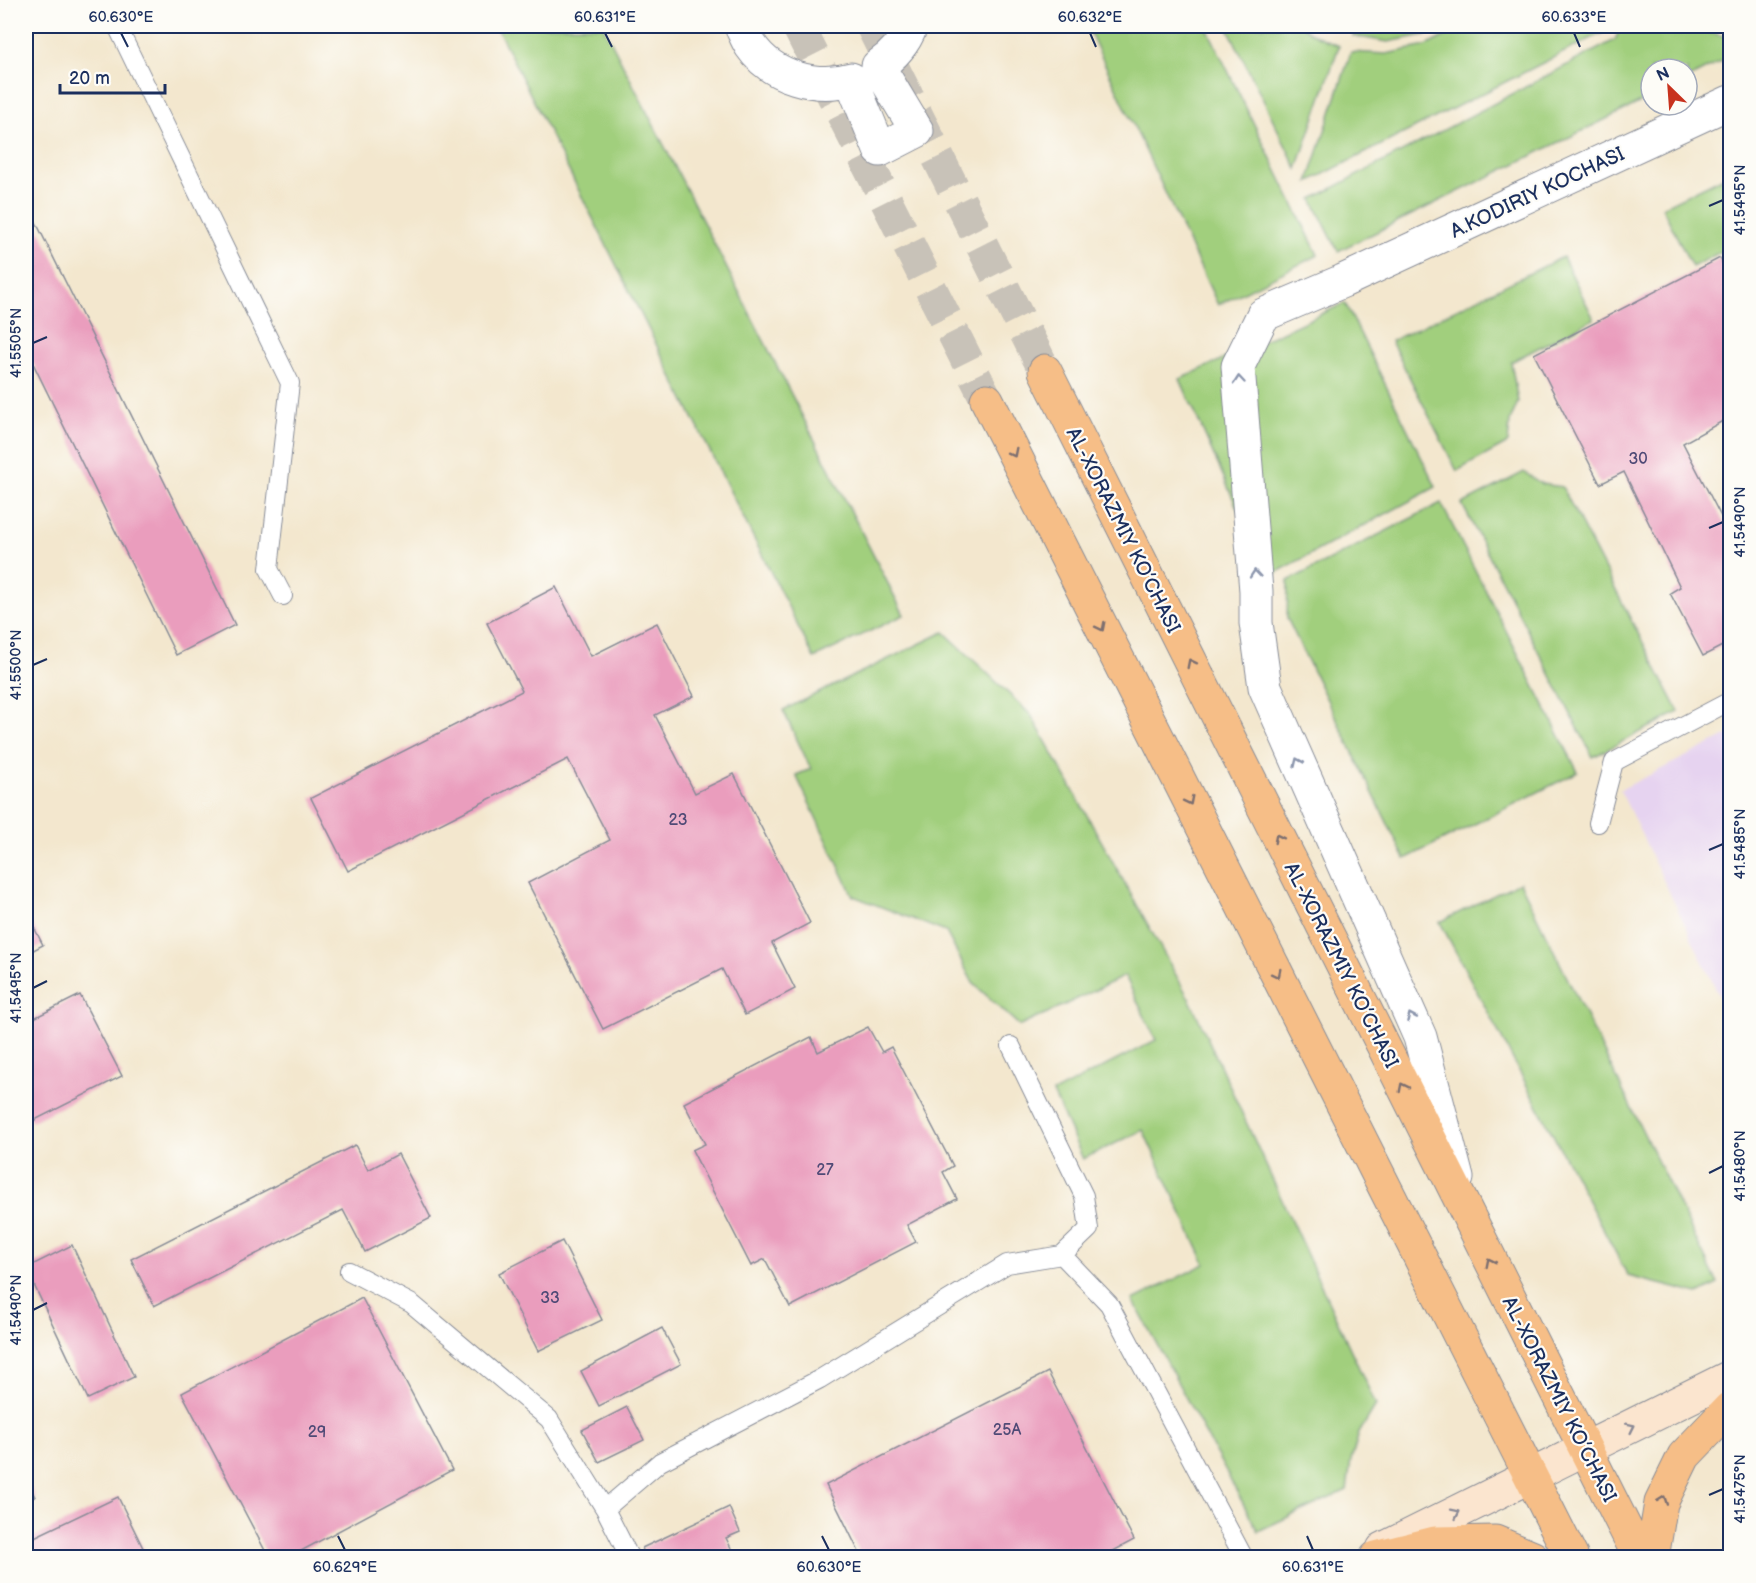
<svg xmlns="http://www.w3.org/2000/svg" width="1756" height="1583" font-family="'Balsamiq Sans',sans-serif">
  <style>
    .built { fill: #e6d3f0 }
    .green { fill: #a1cf7d; stroke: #5e7f6e; stroke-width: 1.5 }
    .building { fill: #ea9dbd }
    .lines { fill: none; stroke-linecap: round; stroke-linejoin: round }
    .primary-tunnel { stroke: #c8c2b8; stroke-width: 33; stroke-dasharray: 33 16; stroke-linecap: butt }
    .lane-casing { stroke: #878b96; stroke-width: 20 }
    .street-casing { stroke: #878b96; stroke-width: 35 }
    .secondary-casing { stroke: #878b96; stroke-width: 35 }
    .primary-casing { stroke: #878b96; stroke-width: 35 }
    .lane { stroke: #fff; stroke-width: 18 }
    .street { stroke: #fff; stroke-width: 33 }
    .secondary { stroke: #fbe5cf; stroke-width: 33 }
    .primary { stroke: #f6be87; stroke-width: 33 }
    .oneway { stroke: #8d97ae }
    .oneway2 { stroke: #7e6f70 }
    .oneway3 { stroke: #8b8a96 }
    .ticks { fill: none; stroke: #1b2f5e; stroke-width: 2 }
    .labels { text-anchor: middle; stroke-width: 4.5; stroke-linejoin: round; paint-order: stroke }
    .number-label { font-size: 16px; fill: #4f4a76 }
    .street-label { font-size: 20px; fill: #1b2f5e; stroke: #fdfcf7 }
    .neatline { fill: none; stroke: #1b2f5e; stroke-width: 2 }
    .ticks-label { font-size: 15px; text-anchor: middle; fill: #1b2f5e }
  </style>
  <rect width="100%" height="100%" fill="#fdfcf7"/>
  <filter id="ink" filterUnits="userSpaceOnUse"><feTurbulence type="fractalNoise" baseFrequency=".0167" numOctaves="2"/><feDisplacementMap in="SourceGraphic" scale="12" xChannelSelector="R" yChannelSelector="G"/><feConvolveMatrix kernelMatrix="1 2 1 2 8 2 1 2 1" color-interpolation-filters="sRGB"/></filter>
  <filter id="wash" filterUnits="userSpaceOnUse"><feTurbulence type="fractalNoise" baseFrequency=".008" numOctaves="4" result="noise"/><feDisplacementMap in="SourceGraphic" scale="24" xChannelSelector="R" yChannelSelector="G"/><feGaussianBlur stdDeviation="1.35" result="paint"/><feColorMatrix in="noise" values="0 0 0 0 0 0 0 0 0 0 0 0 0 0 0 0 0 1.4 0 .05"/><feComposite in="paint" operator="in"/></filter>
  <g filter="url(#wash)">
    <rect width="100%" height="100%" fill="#f3e7ce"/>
    <path class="built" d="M1730 734V1018L1620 790Z"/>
    <path class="green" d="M496 26H603L904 615 814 658Z
      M1087 26H1206L1318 255 1218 305Z
      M1227 26H1302L1309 32 1339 46 1297 169Z
      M1357 26H1441L1424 35 1388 42 1353 36Z
      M1465 26H1608L1606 31 1308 182 1351 52 1386 54 1426 46Z
      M1621 26H1688L1730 38V57L1687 79V69H1651V97L1338 251 1312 199 1615 40Z
      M1730 174V247L1692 267 1662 207Z
      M1563 257 1594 319 1511 362 1518 402 1510 421 1508 443 1457 471 1391 341Z
      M1345 303 1436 487 1268 577 1180 379Z
      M1524 472 1542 484 1562 487 1679 712 1593 757 1462 504Z
      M1441 503 1578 772 1405 859 1287 618 1288 581Z
      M944 632 1031 715 1191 1002 1376 1405 1359 1433 1351 1460 1347 1490 1258 1531 1133 1300 1205 1264 1143 1130 1083 1159 1053 1093 1156 1040 1125 976 1020 1026 973 983 946 932 853 896 796 775 811 769 783 710Z
      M1520 882 1718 1284 1698 1294 1628 1276 1440 922Z"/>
    <g id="blocks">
      <path class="building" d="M26 202 235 625 176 655 26 349Z
        M1720 258 1725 269 1730 266V417L1683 443 1730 534V642L1703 656 1670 593 1680 587 1624 472 1600 484 1534 354Z
        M556 587 591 656 657 623 694 696 655 715 695 793 734 774 810 923 772 943 795 989 745 1015 722 969 603 1029 528 883 610 840 568 759 348 871 311 798 522 691 487 623Z
        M26 912 43 945 26 954Z
        M80 995 122 1076 31 1122 26 1111V1022Z
        M868 1027 882 1052 891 1047 953 1166 943 1172 957 1199 907 1225 916 1242 790 1307 765 1259 751 1266 692 1150 705 1144 684 1103 811 1037 818 1052Z
        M355 1145 368 1170 398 1154 431 1218 365 1252 343 1210 154 1306 131 1259Z
        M562 1241 602 1320 538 1351 499 1273Z
        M72 1245 134 1377 88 1399 26 1268Z
        M362 1298 452 1470 288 1558H269L182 1393Z
        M662 1328 681 1364 599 1406 581 1371Z
        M1048 1372 1134 1540 1100 1558H862L826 1485Z
        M627 1407 644 1440 599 1462 582 1430Z
        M26 1478 35 1497 26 1501Z
        M118 1497 148 1558H26V1541Z
        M729 1507 740 1532 726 1538 735 1556 646 1558 642 1548Z"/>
    </g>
  </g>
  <g filter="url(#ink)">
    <use href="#blocks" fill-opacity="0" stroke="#878b96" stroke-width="1.5"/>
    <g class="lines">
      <path class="primary-tunnel" d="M798 26 987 400
        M872 26 1045 371"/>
      <defs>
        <path id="lane" d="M117 26 290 383 269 569 283 596
          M1598 823 1614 762 1730 701
          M1011 1046 1084 1196 1089 1229 1062 1255
          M349 1271 412 1304 549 1419 605 1509 630 1558
          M605 1509 660 1462 820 1379 1007 1264 1062 1255 1109 1304 1244 1558"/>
        <path id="street" d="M741 26C744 32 747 40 751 46 772 77 816 89 851 79L880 150 917 131 878 66C893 56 905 42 911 26
          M1457 1178 1420 1037 1265 687 1256 623V591L1238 366 1263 315 1343 281 1730 102"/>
        <path id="secondary" d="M1383 1549 1730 1377"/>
        <path id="primary" d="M1045 371 1640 1558
          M987 400 1572 1558
          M1376 1558 1435 1543 1495 1542 1533 1558
          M1652 1558 1661 1503 1684 1456 1730 1408"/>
      </defs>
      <use href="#lane" class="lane-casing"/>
      <use href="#street" class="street-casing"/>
      <use href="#secondary" class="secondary-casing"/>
      <use href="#primary" class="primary-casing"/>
      <use href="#lane" class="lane"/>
      <use href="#street" class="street"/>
      <use href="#secondary" class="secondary"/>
      <use href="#primary" class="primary"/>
    </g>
    <defs><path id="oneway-chevron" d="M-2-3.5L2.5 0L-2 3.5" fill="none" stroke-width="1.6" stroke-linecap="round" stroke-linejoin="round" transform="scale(1.5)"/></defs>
    <g class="oneway">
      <use href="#oneway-chevron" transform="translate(1239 380) rotate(-95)"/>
      <use href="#oneway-chevron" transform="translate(1255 574) rotate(-95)"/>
      <use href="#oneway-chevron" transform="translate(1298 762) rotate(-114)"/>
      <use href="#oneway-chevron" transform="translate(1411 1017) rotate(-114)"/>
    </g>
    <g class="oneway2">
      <use href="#oneway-chevron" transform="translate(1013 453) rotate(63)"/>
      <use href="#oneway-chevron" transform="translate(1101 627) rotate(63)"/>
      <use href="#oneway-chevron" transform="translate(1191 663) rotate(-117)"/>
      <use href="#oneway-chevron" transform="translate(1189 801) rotate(63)"/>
      <use href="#oneway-chevron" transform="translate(1278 838) rotate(-117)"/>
      <use href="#oneway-chevron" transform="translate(1277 974) rotate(63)"/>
      <use href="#oneway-chevron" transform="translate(1403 1087) rotate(-117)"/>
      <use href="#oneway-chevron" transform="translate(1490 1262) rotate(-117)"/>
      <use href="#oneway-chevron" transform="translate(1663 1500) rotate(-70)"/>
    </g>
    <g class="oneway3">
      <use href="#oneway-chevron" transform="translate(1631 1427) rotate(-26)"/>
      <use href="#oneway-chevron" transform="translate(1456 1513) rotate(-26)"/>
    </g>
  </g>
  <path class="ticks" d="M121 33 128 47M605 33 612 47M1090 33 1096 47M1574 33 1580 47M1709 206 1723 200M33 343 47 337M1709 528 1723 522M33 665 47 659M1709 850 1723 844M33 988 47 981M1709 1173 1723 1166M33 1310 47 1303M1709 1495 1723 1489M338 1536 345 1550M822 1536 829 1550M1307 1536 1313 1550"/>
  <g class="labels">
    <g class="number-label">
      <text x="1638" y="464">30</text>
      <text x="678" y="825">23</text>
      <text x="825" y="1175">27</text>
      <text x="550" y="1303">33</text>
      <text x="1007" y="1435">25A</text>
      <text x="317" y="1437">29</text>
    </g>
    <g class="street-label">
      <text transform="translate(1537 192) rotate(-25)" y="7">A.KODIRIY KOCHASI</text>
      <text transform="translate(1124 530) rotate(63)" y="7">AL-XORAZMIY KO’CHASI</text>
      <text transform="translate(1342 965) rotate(63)" y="7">AL-XORAZMIY KO’CHASI</text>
      <text transform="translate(1560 1399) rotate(63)" y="7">AL-XORAZMIY KO’CHASI</text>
    </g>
  </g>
  <rect width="1756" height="1583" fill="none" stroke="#fdfcf7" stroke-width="66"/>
  <g transform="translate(1669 87) rotate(335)"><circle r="28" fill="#fdfcf7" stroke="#a3aaba" stroke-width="1.5"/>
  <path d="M0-4.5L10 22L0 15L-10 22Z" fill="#c8321e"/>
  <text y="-9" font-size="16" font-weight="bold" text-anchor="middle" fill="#1b2f5e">N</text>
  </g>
  <path d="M60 84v9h105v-9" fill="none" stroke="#1b2f5e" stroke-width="3"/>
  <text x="69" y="84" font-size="18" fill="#1b2f5e" stroke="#fdfcf7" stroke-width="4.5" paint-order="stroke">20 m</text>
  <rect x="33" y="33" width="1690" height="1517" class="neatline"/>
  <g class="ticks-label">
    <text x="121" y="22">60.630°E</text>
    <text x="605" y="22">60.631°E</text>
    <text x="1090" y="22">60.632°E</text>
    <text x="1574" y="22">60.633°E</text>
    <text transform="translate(1740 200) rotate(-90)" y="5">41.5495°N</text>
    <text transform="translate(16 343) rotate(-90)" y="5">41.5505°N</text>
    <text transform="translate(1740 522) rotate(-90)" y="5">41.5490°N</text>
    <text transform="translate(16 665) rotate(-90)" y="5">41.5500°N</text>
    <text transform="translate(1740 844) rotate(-90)" y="5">41.5485°N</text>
    <text transform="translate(16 988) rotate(-90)" y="5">41.5495°N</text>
    <text transform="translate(1740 1166) rotate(-90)" y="5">41.5480°N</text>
    <text transform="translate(16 1310) rotate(-90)" y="5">41.5490°N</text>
    <text transform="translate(1740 1489) rotate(-90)" y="5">41.5475°N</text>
    <text x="345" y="1572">60.629°E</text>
    <text x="829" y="1572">60.630°E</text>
    <text x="1313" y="1572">60.631°E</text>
  </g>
</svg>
